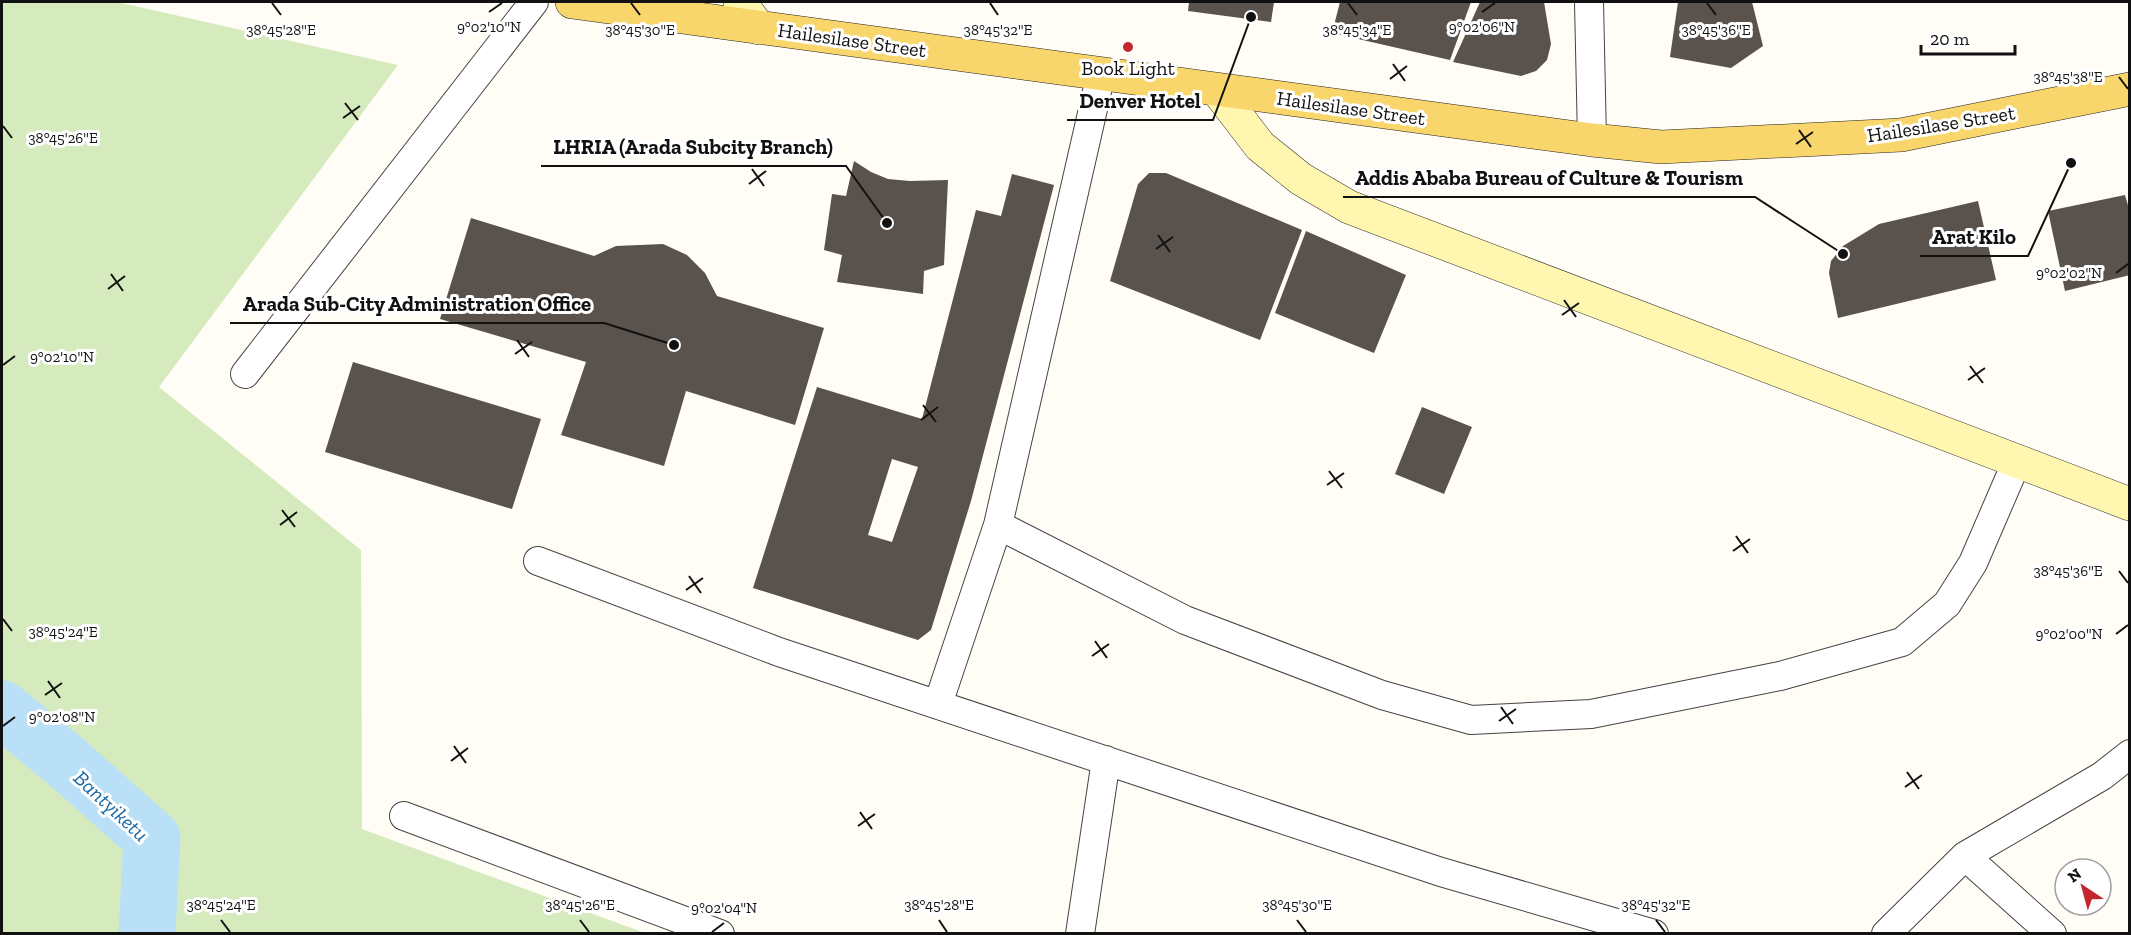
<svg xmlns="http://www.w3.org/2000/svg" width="2131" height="935" font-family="'Zilla Slab',serif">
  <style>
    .green { fill: #d5ebbd }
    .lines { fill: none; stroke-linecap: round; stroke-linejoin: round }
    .river { stroke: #b9e0f7; stroke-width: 57 }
    .building { fill: #5a524d; fill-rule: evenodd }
    .street-casing { stroke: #444; stroke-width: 30 }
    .secondary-casing { stroke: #333; stroke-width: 34 }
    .primary-casing { stroke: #222; stroke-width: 34 }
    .street { stroke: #fff; stroke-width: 28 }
    .secondary { stroke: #fff6b0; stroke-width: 33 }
    .primary { stroke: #f9d66b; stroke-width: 33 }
    .ticks { fill: none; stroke: #111; stroke-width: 2 }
    .poi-dot { fill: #c4262e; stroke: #fff; stroke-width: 2 }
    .labels { text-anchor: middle; stroke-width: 6; stroke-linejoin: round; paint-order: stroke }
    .street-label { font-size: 20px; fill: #111; stroke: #fff }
    .poi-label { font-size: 20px; fill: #111; stroke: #fff }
    .water-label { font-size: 21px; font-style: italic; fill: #1768a6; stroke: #fff }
    .ticks-label { font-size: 15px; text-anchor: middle; fill: #111; stroke: #fff; stroke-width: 6; stroke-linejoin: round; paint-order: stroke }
    .leader { fill: none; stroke: #111; stroke-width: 2 }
    .callout-dot { fill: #111; stroke: #fff; stroke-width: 2 }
    .callout-label { font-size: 21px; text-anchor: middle; font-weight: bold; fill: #111; stroke: #fff; stroke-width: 6; stroke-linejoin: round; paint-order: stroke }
  </style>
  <rect width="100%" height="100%" fill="#fffdf5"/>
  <path class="green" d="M2 2H117L398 65 159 387 361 550 362 829 645 933H2Z"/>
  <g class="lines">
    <path class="river" d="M2 709 64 760 152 838 147 934"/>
  </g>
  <path class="building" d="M1189 2H1274L1271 22 1188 11Z
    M1340 2H1471L1450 60 1332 33Z
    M1480 2H1544L1551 44 1547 60 1536 71 1521 76 1453 62Z
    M1678 2H1752L1763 46 1731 68 1670 57Z
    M854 161 871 172 888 179 910 181 948 180 944 265 924 271 923 294 837 282 842 255 824 250 832 194 846 196Z
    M1149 173H1166L1302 230 1260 340 1110 281 1138 184Z
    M1012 174 1054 185 971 501 931 630 918 640 753 588 817 387 922 419 976 210 1001 216ZM892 459 918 467 892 542 868 535Z
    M2125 195 2130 212V275L2065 291 2048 211Z
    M1978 201 1996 280 1838 318 1829 273 1831 261 1843 246 1879 224Z
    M471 218 594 256 616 246 663 244 687 255 705 273 717 296 824 328 795 425 686 391 664 466 561 435 586 362 440 319Z
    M1306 231 1406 275 1374 353 1275 313Z
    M353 362 541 419 512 509 325 452Z
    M1422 407 1472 427 1444 494 1395 474Z"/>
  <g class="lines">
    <defs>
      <path id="street" d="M1589 2 1592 140
        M245 374 534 2
        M998 525 1185 620 1382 695 1471 720 1591 714 1780 676 1902 642 1947 604 1973 563 2017 461
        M538 561 779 652 1441 872 1654 934
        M938 704 998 525 1101 74
        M404 816 720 934
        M1965 856 2052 934
        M1080 934 1106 760
        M1886 934 1965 856 2102 776 2130 754"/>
      <path id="secondary" d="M740 2 759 28
        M1217 90 1260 146 1301 179 1349 207 2130 504"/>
      <path id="primary" d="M572 2 1592 140 1661 147 1901 135 2130 89"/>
    </defs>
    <use href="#street" class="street-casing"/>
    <use href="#secondary" class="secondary-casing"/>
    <use href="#primary" class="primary-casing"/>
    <use href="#street" class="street"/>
    <use href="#secondary" class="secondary"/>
    <use href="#primary" class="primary"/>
  </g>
  <path class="ticks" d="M272 3 281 15M631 3 640 15M990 3 998 15M1348 3 1357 15M1707 3 1716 15M489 12 502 3M1482 12 1495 3M1393 64 1405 81M2119 77 2128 89M1390 79 1407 66M345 103 358 120M343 118 360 106M3 126 12 138M1799 130 1811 147M1796 144 1813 132M752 169 764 186M749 184 766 171M1158 235 1170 252M1156 249 1173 237M2116 273 2128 264M111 274 123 291M108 289 125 276M1564 300 1576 317M1562 315 1579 303M517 340 529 357M515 354 532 342M3 365 15 356M1970 366 1983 383M1968 380 1985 368M923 405 936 422M921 420 938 407M1329 471 1342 488M1327 485 1344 473M282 510 295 527M280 525 297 512M1736 536 1748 553M1733 551 1750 539M2119 571 2128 583M689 576 701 593M686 590 703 578M3 619 12 631M2116 634 2128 625M1095 641 1107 658M1092 656 1109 644M48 681 60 698M45 695 62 683M1501 707 1513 724M1499 721 1516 709M3 726 15 717M454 746 466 763M451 761 468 748M1907 772 1919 789M1905 787 1922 775M860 812 872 829M858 826 875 814M221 920 230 932M580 920 589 932M939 920 947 932M1297 920 1306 932M1656 920 1665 932M712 932 724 923"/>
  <circle class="poi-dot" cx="1128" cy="47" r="6"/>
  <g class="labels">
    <g class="street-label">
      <text transform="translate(852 40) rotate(8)" y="7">Hailesilase Street</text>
      <text transform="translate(1351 108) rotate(8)" y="7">Hailesilase Street</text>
      <text transform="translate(1941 124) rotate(-9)" y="7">Hailesilase Street</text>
    </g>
    <g class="poi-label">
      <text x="1128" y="75">Book Light</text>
    </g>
    <g class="water-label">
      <text transform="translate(111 806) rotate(43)" y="7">Bantyiketu</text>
    </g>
  </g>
  <g class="ticks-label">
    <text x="489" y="32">9°02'10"N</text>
    <text x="1482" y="32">9°02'06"N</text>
    <text x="281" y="35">38°45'28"E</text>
    <text x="640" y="35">38°45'30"E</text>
    <text x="998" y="35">38°45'32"E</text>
    <text x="1357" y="35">38°45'34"E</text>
    <text x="1716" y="35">38°45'36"E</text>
    <text x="2068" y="82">38°45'38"E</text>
    <text x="63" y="143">38°45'26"E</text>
    <text x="2069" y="278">9°02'02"N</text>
    <text x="62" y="362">9°02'10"N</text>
    <text x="2068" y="576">38°45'36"E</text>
    <text x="63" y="637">38°45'24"E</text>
    <text x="2069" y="639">9°02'00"N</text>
    <text x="62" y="722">9°02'08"N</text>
    <text x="221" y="910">38°45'24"E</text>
    <text x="580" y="910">38°45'26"E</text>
    <text x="939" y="910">38°45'28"E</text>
    <text x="1297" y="910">38°45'30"E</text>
    <text x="1656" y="910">38°45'32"E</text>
    <text x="724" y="913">9°02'04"N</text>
  </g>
  <path class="leader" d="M1251 17L1213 120H1067M887 223L846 166H541M1843 254L1755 197H1343M2071 163L2028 256H1920M674 345L604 323H230"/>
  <g class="callout-dot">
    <circle cx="1251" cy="17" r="6"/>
    <circle cx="887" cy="223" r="6"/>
    <circle cx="1843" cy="254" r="6"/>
    <circle cx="2071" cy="163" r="6"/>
    <circle cx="674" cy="345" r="6"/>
  </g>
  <g class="callout-label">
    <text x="1140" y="108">Denver Hotel</text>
    <text x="693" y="154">LHRIA (Arada Subcity Branch)</text>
    <text x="1549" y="185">Addis Ababa Bureau of Culture &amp; Tourism</text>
    <text x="1974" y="244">Arat Kilo</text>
    <text x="417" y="311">Arada Sub-City Administration Office</text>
  </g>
  <rect width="2131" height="935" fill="none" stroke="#111111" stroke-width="6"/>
  <g transform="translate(2083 887) rotate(324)"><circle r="28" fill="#ffffff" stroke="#a0a0a0" stroke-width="1.5"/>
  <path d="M0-4.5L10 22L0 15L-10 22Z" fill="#c4262e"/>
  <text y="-9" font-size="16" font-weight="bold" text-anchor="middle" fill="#111111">N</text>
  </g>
  <path d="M1921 45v9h94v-9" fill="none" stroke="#111111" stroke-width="3"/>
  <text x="1930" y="45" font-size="18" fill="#111111" stroke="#ffffff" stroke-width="4.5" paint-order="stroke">20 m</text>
</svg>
